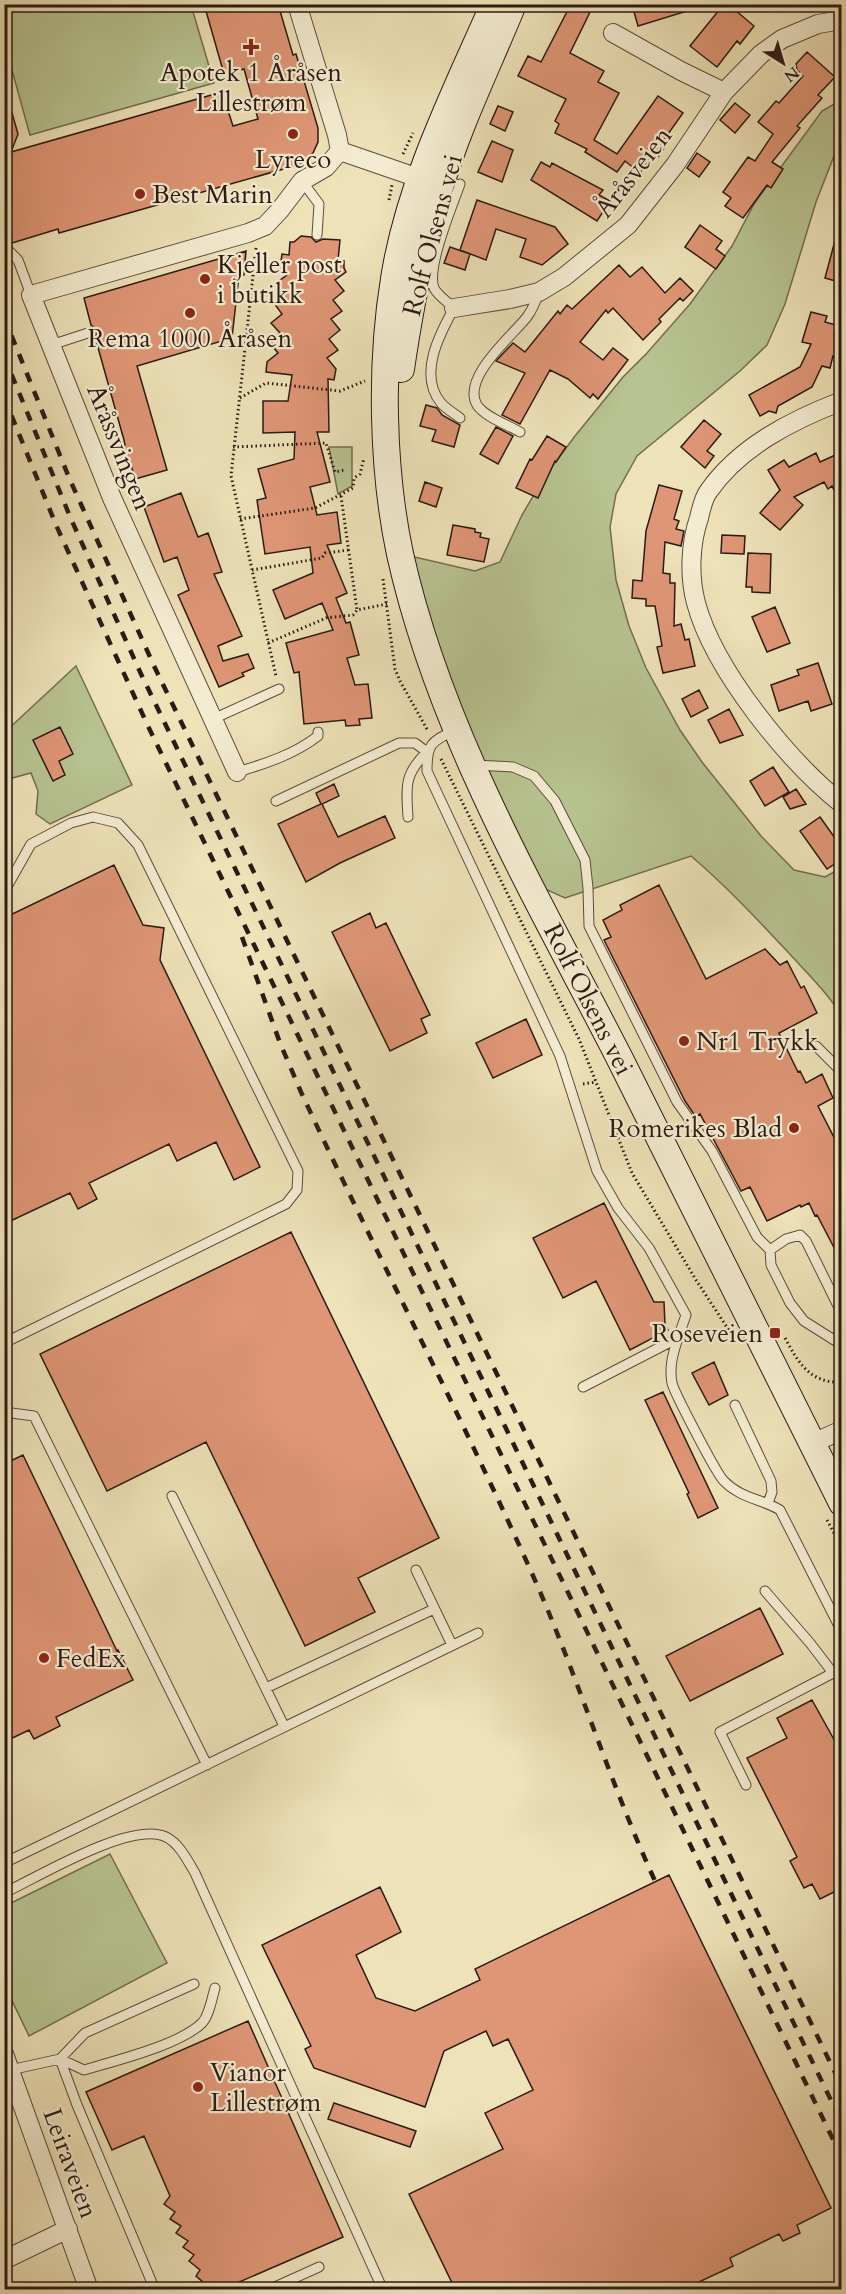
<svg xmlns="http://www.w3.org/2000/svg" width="846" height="2294" font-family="Cardo,serif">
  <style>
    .green { fill: #b7c390; stroke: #716e52; stroke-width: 1.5 }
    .building { fill: #df9676; stroke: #2b1a13; stroke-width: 1.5 }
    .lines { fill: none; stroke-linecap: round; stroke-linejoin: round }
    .lane-casing { stroke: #5c4c3c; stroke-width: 11 }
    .street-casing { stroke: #5c4c3c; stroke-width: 20 }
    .secondary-casing { stroke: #2b1a13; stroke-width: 28 }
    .path { stroke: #2b1a13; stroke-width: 3; stroke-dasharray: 1.5 3; stroke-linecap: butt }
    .lane { stroke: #f4ecd1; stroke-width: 9 }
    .street { stroke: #f4ecd1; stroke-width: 18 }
    .secondary { stroke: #f4ecd1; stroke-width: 26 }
    .rail { stroke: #2b1a13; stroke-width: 4.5; stroke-dasharray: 10 10; stroke-linecap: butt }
    .poi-dot { fill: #8f2418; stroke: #f4ecd1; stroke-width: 2 }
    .labels { text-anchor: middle; stroke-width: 4.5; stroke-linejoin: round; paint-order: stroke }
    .poi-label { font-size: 26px; fill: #2b1a13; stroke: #f4ecd1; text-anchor: start }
    .street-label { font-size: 26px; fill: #2b1a13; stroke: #f4ecd1 }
  </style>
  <rect width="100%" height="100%" fill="#eee2b8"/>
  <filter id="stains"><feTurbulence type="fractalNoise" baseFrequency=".00333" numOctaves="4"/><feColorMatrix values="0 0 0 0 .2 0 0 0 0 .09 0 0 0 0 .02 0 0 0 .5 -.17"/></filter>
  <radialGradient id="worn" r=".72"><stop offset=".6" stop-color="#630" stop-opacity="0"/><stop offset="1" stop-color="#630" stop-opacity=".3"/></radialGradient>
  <path class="green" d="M5 4 191 5 214 83 30 135 5 45Z
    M841 100V138L816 202 785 304 767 345 740 371 637 456 616 494 610 527 616 580 629 626 646 668 680 730 702 762 761 836 794 870 825 877 841 868V1015C826 991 806 972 787 951 756 918 725 885 691 856L565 898 545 889 536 876 467 730 406 555 475 571 500 562 522 515 545 476 575 436 623 377 647 353 690 304 732 246 754 204 822 111Z
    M329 447H352V486L338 494Z
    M76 666 132 785 50 824 36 814 38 791 31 773 5 780V732Z
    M110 1854 167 1963 29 2036 5 1986V1906Z"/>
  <path class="building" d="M204 4H278L293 55 296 54 318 128V142L313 153 301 164 59 233 58 229 12 243 9 231 4 232V100L8 99 18 134 11 152 222 92 233 126 258 119 244 69 224 74Z
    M571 4H594L570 53 604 71 598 82 619 93 594 140 617 154 658 96 683 113 663 141 667 144 658 157 654 154 640 173 625 161 617 172 585 152 587 149 555 133 559 124 555 121 566 99 518 76 528 56 541 62Z
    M645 4H697V8L638 26 633 8Z
    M724 4H728L754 26 740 44 737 41 717 67 690 46Z
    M807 52 835 77 818 95 822 98 797 126 800 128 772 162 783 169 771 188 767 185 743 218 725 206 731 198 723 192 748 157 755 161 773 134 758 122 776 101 779 103 803 76 797 70 796 64Z
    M735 103 750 115 735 133 720 120Z
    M498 106 513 112 505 131 490 124Z
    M492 141 513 150 502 182 478 172Z
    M697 153 710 162 699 177 687 168Z
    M541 162 550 167 552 163 603 190 599 195 610 201 597 221 531 180Z
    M477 200 555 227 568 244 542 265 520 257 526 239 496 229 486 260 460 250Z
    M700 225 722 241 716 249 725 256 716 269 685 247Z
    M837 233 842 234V283L825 278Z
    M301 236 311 237 316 242 323 239 340 240 338 260 344 261V268L346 272 335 280 344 291 333 300 342 311 331 319 340 330 329 339 338 350 327 358 336 369 334 380 328 379 329 432H317L330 482 310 487 317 515 337 512 341 543 327 545 347 593 336 598 346 623 350 622 359 655 347 658 355 685 368 684 372 718 359 719 360 725 346 726 345 720 304 724 299 672 294 673 286 643 333 630 322 603 285 619 273 590 313 573 310 547 265 554 257 500 266 498 258 469 294 459 295 432 263 433V401H288L292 375 266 372 267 362 278 353 269 342 280 333 271 323 282 314 274 303 284 294 276 283 287 275 278 264 281 261 282 254 289 255 290 242H294Z
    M450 247 470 254 465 270 444 263Z
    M246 251 244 275H239L232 338 137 366 167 470 135 479 131 465H128L122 446 125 445 124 440 95 337 98 330 91 325 84 298Z
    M619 265 630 277 642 267 665 293 680 278 693 291 683 301 680 298 659 319 661 322 643 340 613 308 608 313 606 310 580 342 603 360 613 348 628 360 598 399 593 394 590 398 568 379 550 370 520 424 502 415 525 373 496 361 513 343 525 352 558 311 560 314 567 305 572 309Z
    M811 312 827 316 825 322 836 325 834 336 838 337 837 341 842 342V359L833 356 830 368 822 366 812 387 778 406 776 413 769 411 760 416 749 395 800 367 811 344 802 342Z
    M426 405 437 408 442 415 460 425 454 447 432 441 436 430 420 426Z
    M704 420 721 434 707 451 714 456 705 468 681 447Z
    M496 427 513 436 498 464 480 454Z
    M547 436 566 447 556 462 555 461 538 498 516 488 530 459 532 460Z
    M842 452V506L832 486 828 489 824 482 794 497 803 505 780 530 760 513 780 490 768 470 784 460 789 467 816 453 820 462Z
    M425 482 442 488 436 507 419 501Z
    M659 485 682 491 674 519 679 521 676 529 684 531 681 546 665 542 663 573 670 574V583H675L674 626 681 624 685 640 689 639 695 666 663 673 657 647 662 646 655 606H646V599L632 598 633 580 642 581 646 531Z
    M181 493 198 537 208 533 222 572 214 574 242 636 218 646 223 661 248 654 254 668 242 673 244 676 219 687 178 595 189 590 177 557 164 562 144 507Z
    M453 525 475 529V532L481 533 480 537 489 539 484 562 447 555Z
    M722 535 745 536 744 554 721 553Z
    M748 553 771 554 770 593 752 592V587H746Z
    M775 607 790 643 767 652 752 617Z
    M818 663 832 704 811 711 808 701 779 711 771 685 799 675 797 670Z
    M699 690 708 708 691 717 682 699Z
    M729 709 743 735 720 743 708 720Z
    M60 727 73 754 59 761 65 775 53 781 33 740Z
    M773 767 789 792 765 806 750 781Z
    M334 784 339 796 322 804 338 837 385 816 395 838 340 863 306 882 278 824 321 804 316 793Z
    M796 789 806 804 790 809 783 797Z
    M820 817 842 848V859L827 869 800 831Z
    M114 865 143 925 164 928 160 960 260 1167 234 1180 216 1142 177 1161 169 1144 89 1183 97 1199 78 1209 70 1193 4 1224V918Z
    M659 885 706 979 765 949 780 965 787 961 801 988 804 986 817 1013 779 1033 798 1072 800 1071 806 1083 822 1074 833 1098 818 1106 842 1153V1263L817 1215 815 1216 809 1203 801 1207 800 1205 767 1221 750 1187 741 1191 700 1114 696 1117 685 1101 604 940 611 937 603 920 622 910 620 905Z
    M370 913 376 928 386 923 430 1015 421 1019 427 1033 390 1051 332 932Z
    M526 1019 542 1055 493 1078 476 1043Z
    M604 1203 654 1302H664L665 1325 668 1330 630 1350 596 1281 563 1298 533 1238Z
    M291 1232 439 1538 358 1578 375 1612 305 1646 206 1442 107 1491 40 1354Z
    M714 1362 728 1395 709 1405 692 1373Z
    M663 1392 718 1508 698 1518 687 1494 689 1493 645 1400Z
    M23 1455 117 1651 118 1650 133 1680 56 1717 60 1726 34 1739 29 1730 4 1742V1464Z
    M760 1608 783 1654 690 1701 666 1656Z
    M812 1700 842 1754V1888L820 1899 812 1884 804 1888 790 1861 797 1857 747 1758 787 1738 777 1718Z
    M669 1875 831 2208 797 2225 800 2233 783 2241 779 2234 730 2258 733 2266 684 2289H455L409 2194 503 2149 485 2113 533 2090 508 2039 493 2046 486 2031 444 2051 425 2107 314 2068 305 2049 311 2046 262 1945 380 1887 401 1932 356 1955 376 1998 415 2011 480 1980 475 1969Z
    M248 2021 343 2237 223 2289H211L196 2276 200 2270 189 2261 194 2255 183 2247 188 2241 176 2233 181 2226 170 2219 175 2212 164 2204 170 2196 144 2136 112 2150 86 2092Z
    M334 2103 416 2131 410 2147 328 2119Z"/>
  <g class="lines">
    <defs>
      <path id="lane" d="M302 181 319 204 317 235
        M4 246 18 260 31 295
        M51 345 91 332
        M460 418C454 413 446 409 441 403 418 375 439 335 454 308 448 302 437 295 434 288 426 268 453 204 460 184
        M520 432C508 425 485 417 477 405 461 378 512 336 527 317 532 310 536 301 539 292
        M213 719 279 689
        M455 730C431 742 427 743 427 771L560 1056 597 1171 618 1208 649 1248 686 1315 678 1338 583 1387
        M474 765 513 767 534 776 555 801 585 860 588 888 589 926 677 1102 712 1151 757 1237 770 1250
        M237 772C265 764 295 754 318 736V732
        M276 801 399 743H415L427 752C404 774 406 787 408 817
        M4 892 31 844 71 823 93 817 118 823 138 845 298 1171 297 1190 286 1204 4 1343
        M816 1046 842 1072
        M842 1314 806 1241 800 1235 786 1239 770 1250 771 1265 790 1303 804 1321 842 1345
        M678 1338C673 1353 669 1367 672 1383 674 1392 717 1475 724 1481 740 1498 762 1499 780 1510L842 1632
        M735 1405 771 1481 772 1492 768 1503
        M4 1412 34 1416 207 1765
        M172 1496 284 1726
        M416 1570 452 1645
        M765 1591 810 1643 833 1673
        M266 1688 434 1609
        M746 1785 720 1732 833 1673 842 1675
        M4 1863 478 1633
        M4 1893C38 1877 132 1820 166 1837 179 1843 188 1861 195 1873L383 2290
        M10 2070 60 2059 84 2070C114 2061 180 2045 202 2023 209 2016 212 1998 215 1988
        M155 2290 77 2105 60 2059 85 2033 194 1984
        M268 2290 319 2267"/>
      <path id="street" d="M297 4 337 135 340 151
        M613 33 681 71 724 92
        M340 151 430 182
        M454 308 510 299 539 292 564 277 628 225 675 165 724 92 761 54 782 39 818 24 842 20
        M842 401C792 420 739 447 708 492 703 499 701 510 699 518 690 544 689 577 696 603 714 670 788 761 842 804
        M237 772 112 498 31 295 248 233 265 226 280 210 302 181 326 167 340 151
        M811 1444 842 1430
        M4 2054 89 2290
        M4 2260 68 2229"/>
      <path id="secondary" d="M494 4C455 93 409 183 394 279 380 365 382 469 400 554 440 734 537 897 620 1059 695 1207 767 1356 842 1503
        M401 369C410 308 421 246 440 187 458 126 489 63 513 4"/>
    </defs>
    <use href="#lane" class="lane-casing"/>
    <use href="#street" class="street-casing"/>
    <use href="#secondary" class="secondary-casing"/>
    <path class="path" d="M403 154 413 133
      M389 200 392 185
      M256 248 231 476 276 676
      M240 398 266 383 340 391 365 381
      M233 447 326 443 335 472 344 470
      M341 496 357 610
      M240 519 315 508 353 488 354 478 360 474 364 458
      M252 570 322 558 325 553 349 550
      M383 579 395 669 400 681 428 731
      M268 643 326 618 353 615 357 610 387 604
      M441 759 579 1039 632 1173 696 1280 732 1335
      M583 1084 596 1082
      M616 1135 635 1137
      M785 1338C798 1362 810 1384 842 1382
      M827 1520 842 1548"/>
    <use href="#lane" class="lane"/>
    <use href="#street" class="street"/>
    <use href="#secondary" class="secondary"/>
    <path class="rail" d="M4 317 70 480 155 668 842 2087
      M4 356 71 519 141 674 842 2123
      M4 397 56 525 147 724 842 2158
      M242 937 280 1043 301 1092C378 1258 464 1420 538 1587 580 1684 611 1785 655 1881"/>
  </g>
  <g class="poi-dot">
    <path d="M248 38h6v6h6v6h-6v6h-6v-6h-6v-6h6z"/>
    <circle cx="293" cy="134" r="6"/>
    <circle cx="140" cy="194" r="6"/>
    <circle cx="205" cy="279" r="6"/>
    <circle cx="190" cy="313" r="6"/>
    <circle cx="684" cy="1041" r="6"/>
    <circle cx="794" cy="1128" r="6"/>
    <rect x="769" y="1327" width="12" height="12" rx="3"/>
    <circle cx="44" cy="1658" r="6"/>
    <circle cx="198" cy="2087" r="6"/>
  </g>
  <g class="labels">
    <g class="poi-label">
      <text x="251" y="81" text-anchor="middle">Apotek 1 Åråsen<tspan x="251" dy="30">Lillestrøm</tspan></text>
      <text x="293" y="168" text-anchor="middle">Lyreco</text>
      <text x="152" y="203">Best Marin</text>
      <text x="217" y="273">Kjeller post<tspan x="217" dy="30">i butikk</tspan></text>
      <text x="190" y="347" text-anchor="middle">Rema 1000 Åråsen</text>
      <text x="696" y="1050">Nr1 Trykk</text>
      <text x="782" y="1137" text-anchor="end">Romerikes Blad</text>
      <text x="763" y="1342" text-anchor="end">Roseveien</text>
      <text x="56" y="1667">FedEx</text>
      <text x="210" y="2081">Vianor<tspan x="210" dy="30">Lillestrøm</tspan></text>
    </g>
    <g class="street-label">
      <text transform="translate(633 172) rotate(-52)" y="9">Åråsveien</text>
      <text transform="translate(432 235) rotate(-75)" y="9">Rolf Olsens vei</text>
      <text transform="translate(120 447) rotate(68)" y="9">Åråssvingen</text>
      <text transform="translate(589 999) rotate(63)" y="9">Rolf Olsens vei</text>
      <text transform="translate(71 2163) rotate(70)" y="9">Leiraveien</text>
    </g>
  </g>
  <rect width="846" height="2294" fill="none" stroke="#eee2b8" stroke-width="24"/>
  <rect x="6" y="6" width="834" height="2282" fill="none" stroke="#2b1a13" stroke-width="3"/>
  <rect x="12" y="12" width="822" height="2270" fill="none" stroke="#2b1a13" stroke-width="1.5"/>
  <g transform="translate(783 63) rotate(143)" stroke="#f4ecd1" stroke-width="4.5" paint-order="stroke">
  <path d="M0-4.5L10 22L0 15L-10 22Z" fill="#2b1a13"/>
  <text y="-9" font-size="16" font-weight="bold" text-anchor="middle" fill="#2b1a13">N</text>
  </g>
  <rect width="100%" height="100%" filter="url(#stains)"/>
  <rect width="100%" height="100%" fill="url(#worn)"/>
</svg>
